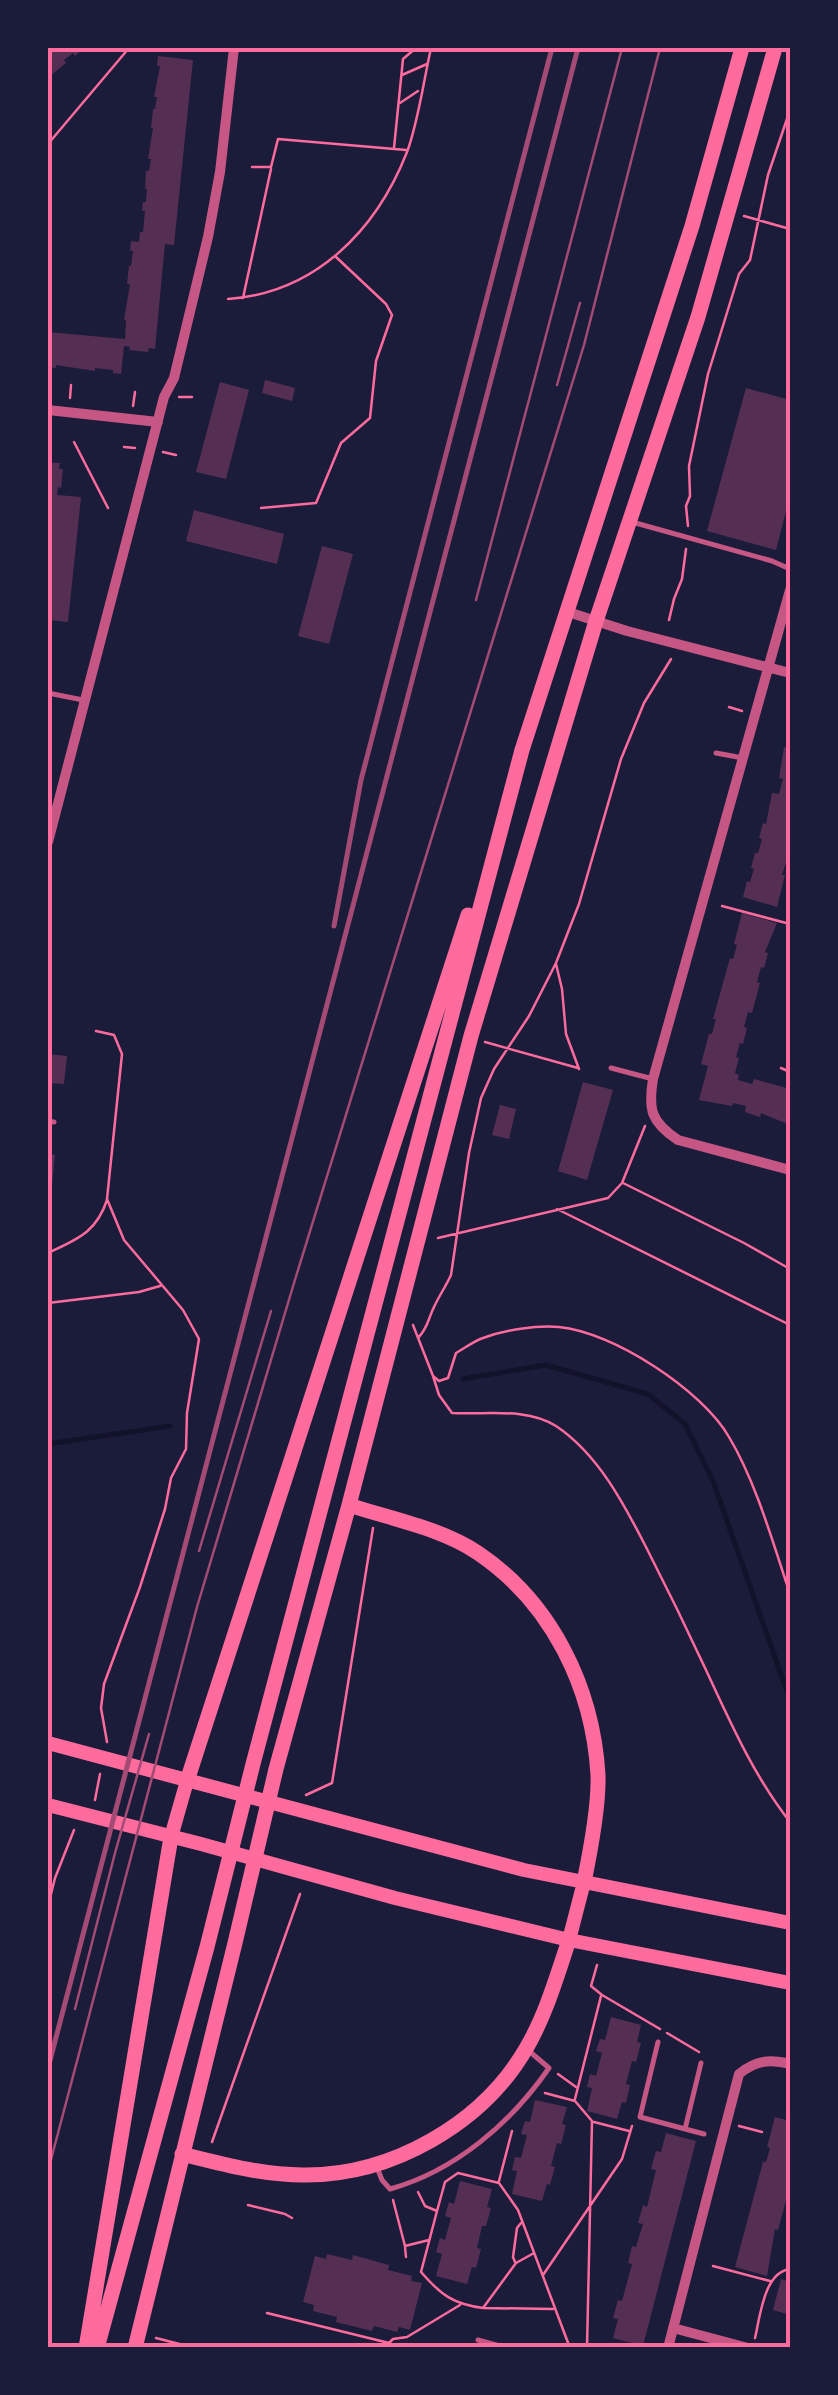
<svg xmlns="http://www.w3.org/2000/svg" width="838" height="2395" font-family="Roboto,sans-serif">
  <style>
    .lines { fill: none; stroke-linecap: round; stroke-linejoin: round }
    .stream { stroke: #12122b; stroke-width: 5 }
    .building { fill: #542f53 }
    .path { stroke: #ff6b9d; stroke-width: 2.5 }
    .service { stroke: #c65784; stroke-width: 5 }
    .minor { stroke: #c65784; stroke-width: 10 }
    .secondary { stroke: #ff6b9d; stroke-width: 14 }
    .primary { stroke: #ff6b9d; stroke-width: 15 }
    .tram { stroke: #a44b75; stroke-width: 2.5 }
    .rail { stroke: #a44b75; stroke-width: 5 }
    .neatline { fill: none; stroke: #ff6b9d; stroke-width: 4 }
  </style>
  <rect width="100%" height="100%" fill="#1b1b3a"/>
  <g class="lines">
    <path class="stream" d="M463 1379 546 1365 648 1394 685 1424 713 1481 790 1700
      M48 1444 170 1426"/>
  </g>
  <path class="building" d="M48 48H84L75 56 73 53 64 60 66 63 51 75 49 72 48 74Z
    M158 56 193 60 174 245 165 244 155 349 149 348 148 352 129 350 130 347 124 346 121 374 113 373V370L95 368V371L56 365V368L48 367V332L125 339 126 320H124L130 284H127L129 266H131L133 251H130L131 241 139 242 140 232H143L145 211H142L143 202H146L147 189H145L146 171H149L151 159H148L153 128H151L153 109H155L157 97H154L160 66H157Z
    M265 380 295 388 292 401 262 393Z
    M220 382 249 390 226 479 196 472Z
    M746 388 790 400V496L776 550 707 531Z
    M48 462 60 463 59 469H63L61 488 58 487 57 495 81 497 68 622 48 620Z
    M194 510 284 534 277 564 186 541Z
    M322 546 353 554 329 644 298 636Z
    M784 747 790 749V857L789 863 786 862 782 875H785L777 907 743 897 747 881 750 882 754 869 751 868 755 853H758L762 839 759 838 763 823 766 824 772 793 779 794 783 779 779 778Z
    M742 913 777 923 765 952 768 953 764 968 761 967 757 982 760 983 752 1013 748 1012 744 1027 747 1028 743 1044 740 1043 736 1057 739 1058 735 1073 739 1075 738 1080 752 1084 754 1079 790 1089V1125L761 1113 760 1117 745 1112 746 1106 733 1103 732 1106 699 1100 708 1066 701 1064 709 1034H712L716 1019H713L730 958 733 959 737 945 734 944Z
    M48 1054 67 1056 64 1084 48 1083Z
    M583 1082 613 1090 587 1180 558 1171Z
    M500 1105 516 1109 509 1139 492 1135Z
    M48 1154 55 1155 52 1185H48Z
    M611 2017 641 2025 637 2042 641 2043 636 2062 632 2061 626 2084 630 2085 626 2103 622 2102 617 2119 587 2111 592 2088 587 2087 590 2074 596 2076 602 2053 596 2051 600 2039 605 2040Z
    M535 2100 567 2107 562 2124 566 2125 561 2144 557 2143 551 2166 555 2167 550 2185 547 2184 542 2201 512 2194 517 2171 512 2170 515 2157 521 2158 527 2135 521 2134 525 2121 530 2122Z
    M775 2117 790 2121V2186L778 2230 775 2229 767 2276 735 2267 763 2162H766L770 2148 767 2147Z
    M666 2133 696 2141 643 2346 613 2338 618 2319 613 2318 618 2300 622 2301 632 2264 628 2263 632 2246 636 2247 643 2224 638 2223 643 2205 647 2207 656 2170 651 2169 656 2151 661 2152Z
    M460 2181 492 2189 487 2207 491 2208 486 2226H482L477 2248 481 2249 476 2268 472 2267 467 2284 436 2276 442 2254 436 2252 440 2238 445 2240 451 2218 445 2216 449 2202 454 2204Z
    M327 2254 352 2260 353 2255 389 2265 388 2270 412 2276 411 2281 422 2283 410 2330 399 2327 397 2332 374 2326 372 2331 336 2322 337 2317 313 2311 314 2305 303 2302 315 2256 326 2259Z
    M781 2279 790 2282V2315L773 2310Z"/>
  <g class="lines">
    <path class="path" d="M402 75 427 64
      M400 103 418 91
      M48 144 129 48
      M394 148 403 59 416 48
      M252 167H271L278 139 406 150
      M744 216 790 229
      M243 298 271 169
      M228 299C315 293 376 231 407 152 418 123 424 79 431 48
      M179 397H192
      M70 398 71 385
      M133 406 135 392
      M74 442 108 508
      M124 447 135 448
      M163 452 176 455
      M261 508 316 503 341 443 370 418 376 361 392 315 386 304 336 257
      M688 526 686 506 690 496 689 466 708 374 739 274 750 260 768 175 790 110
      M669 620 674 599 682 579 686 549
      M729 707 742 711
      M722 906 790 924
      M788 922 790 913
      M556 964 562 989 566 1034 579 1069
      M96 1031 114 1035 122 1054 107 1199 124 1240 183 1310 199 1339 187 1413 186 1449 171 1478 165 1509 140 1587 104 1684 101 1708 107 1742
      M485 1042 578 1068
      M781 1068 790 1072
      M623 1183 744 1243 790 1269
      M557 1209 790 1325
      M438 1238 608 1198 622 1183 645 1126
      M48 1253C77 1239 96 1233 107 1200
      M48 1303 139 1292 160 1286
      M413 1325 433 1376 439 1381 448 1378 456 1353C465 1348 474 1341 483 1338 505 1330 536 1325 559 1327 613 1332 702 1390 729 1437 756 1482 773 1543 790 1594
      M418 1338C428 1328 428 1319 434 1307 439 1296 446 1286 451 1275L469 1153 481 1098 494 1069 529 1016 556 963 579 904 621 759 644 703 671 659
      M433 1376 439 1395 452 1413C486 1415 526 1407 556 1426 598 1454 624 1504 646 1547 667 1588 687 1629 706 1670 731 1724 754 1776 790 1822
      M306 1795 332 1783 373 1528
      M95 1800 100 1774
      M48 1906 55 1878 74 1830
      M597 1965 591 1986 602 1995 660 2029
      M667 2033 699 2052
      M558 2074 576 2087
      M545 2093 575 2101 592 2121 587 2348
      M575 2099 601 1996
      M594 2122 629 2131
      M739 2126 762 2132
      M212 2142 300 1894
      M499 2181 512 2131
      M418 2192 425 2206 437 2211 421 2272C441 2295 453 2304 483 2308
      M393 2200 405 2246 429 2240
      M248 2205 285 2214 292 2218
      M437 2211 445 2182 458 2173 499 2183 518 2210 570 2348
      M405 2247 406 2257
      M534 2253 516 2263 483 2308 553 2309
      M515 2262 513 2257 517 2228 521 2223
      M713 2266 770 2281
      M543 2275 622 2159 632 2126
      M267 2313 389 2343 393 2339 407 2337 460 2305
      M156 2338 195 2348
      M755 2338C760 2317 764 2272 790 2269"/>
    <path class="service" d="M632 522 772 561 790 569
      M48 693 83 700
      M716 753 743 758
      M611 1068 653 1079
      M48 1121 54 1122
      M658 2042 640 2117 704 2134
      M685 2129 701 2063
      M376 2165 382 2180 390 2189C455 2171 511 2123 549 2068L529 2051
      M478 2340 507 2348"/>
    <path class="minor" d="M48 410 158 422
      M790 590 653 1079C648 1110 651 1122 678 1140L790 1170
      M565 611 627 631 790 673
      M48 842 164 397 174 378 208 237 220 172 234 48
      M673 2328 748 2348
      M668 2348 739 2074C756 2060 770 2059 790 2064"/>
    <path class="secondary" d="M48 1743 524 1870 790 1923
      M48 1805 201 1844 395 1898 569 1940 790 1983
      M171 1837 187 1781
      M569 1940 584 1882"/>
    <path class="primary" d="M349 1505C391 1519 441 1528 478 1553 552 1603 593 1688 598 1775 599 1805 590 1853 584 1882
      M187 1781 468 915
      M182 2154C222 2164 262 2175 303 2175 391 2176 483 2124 527 2047 546 2014 557 1976 569 1940
      M86 2348 171 1837
      M97 2348 207 1947 253 1764 522 750 692 226 742 48
      M135 2348 235 1943 276 1769 349 1505 471 1036 596 621 698 317 775 48"/>
    <path class="tram" d="M557 385 580 303
      M476 600 622 48
      M199 1551 271 1311
      M75 2009 115 1853 149 1734
      M48 2171 197 1607 294 1283 584 345 660 48"/>
    <path class="rail" d="M334 926 361 780 552 48
      M48 2068 578 48"/>
  </g>
  <rect width="838" height="2395" fill="none" stroke="#1b1b3a" stroke-width="100"/>
  <rect x="50" y="50" width="738" height="2295" class="neatline"/>
</svg>
